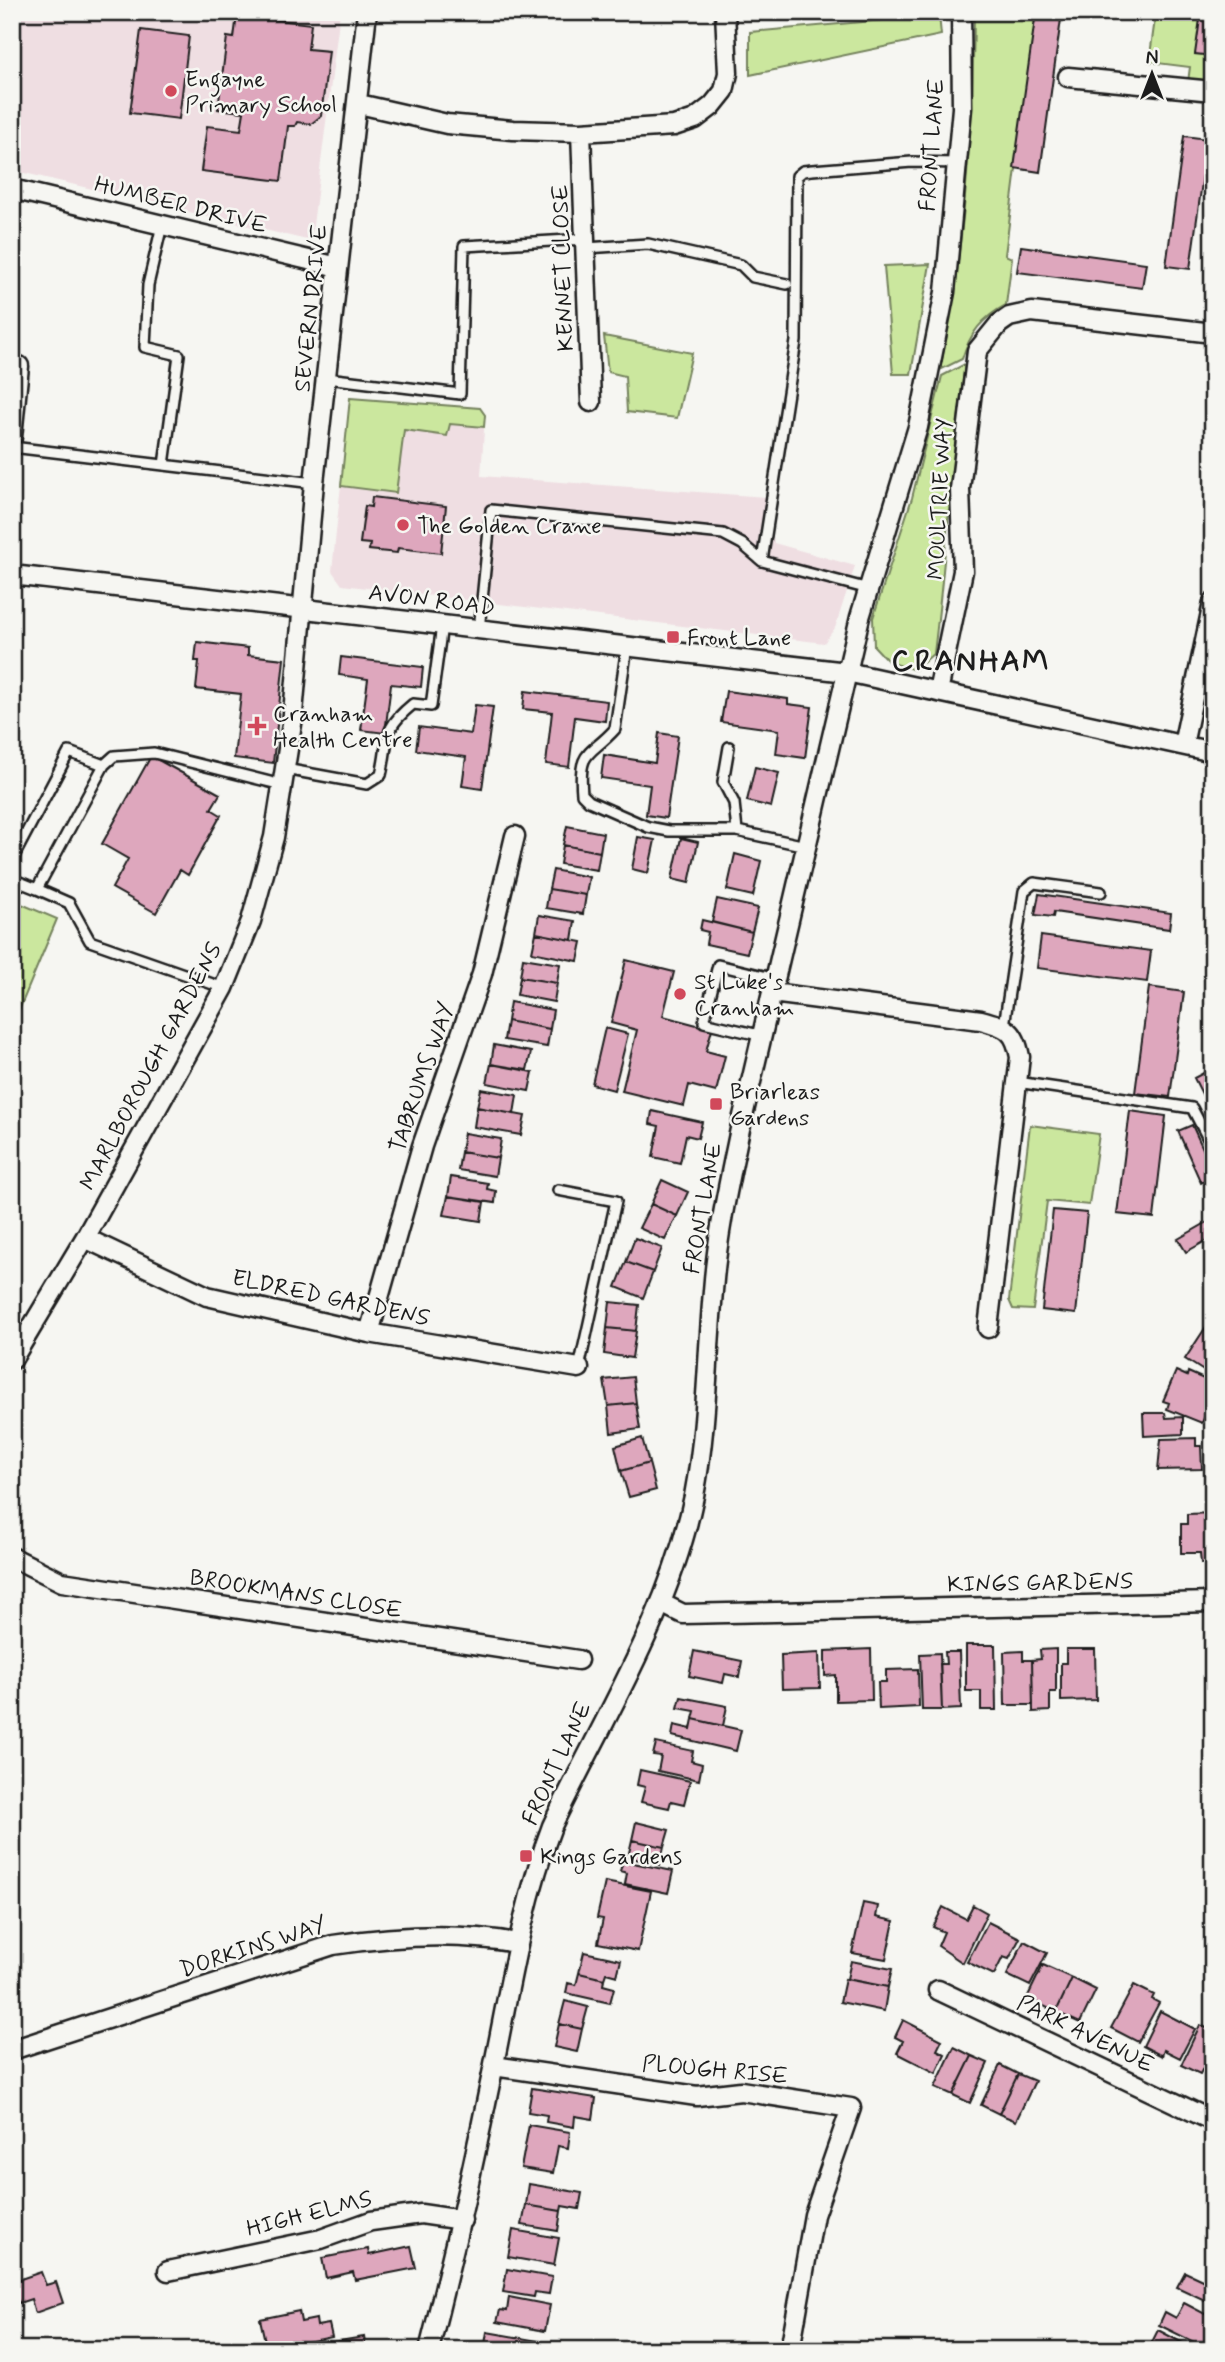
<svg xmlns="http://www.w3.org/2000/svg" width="1225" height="2362" font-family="Mynerve,sans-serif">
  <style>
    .built { fill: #efdee2 }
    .green { fill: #cbe79e; stroke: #74825d; stroke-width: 2 }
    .building { fill: #dea7bd; stroke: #1c1c1c; stroke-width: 2 }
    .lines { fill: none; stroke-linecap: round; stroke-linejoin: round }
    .lane-casing { stroke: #1c1c1c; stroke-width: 14 }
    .street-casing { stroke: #1c1c1c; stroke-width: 23 }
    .lane { stroke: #f6f6f2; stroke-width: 9 }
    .street { stroke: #f6f6f2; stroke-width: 18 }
    .poi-dot { fill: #d1495b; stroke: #f6f6f2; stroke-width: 2.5 }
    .labels { text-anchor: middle; stroke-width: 5; stroke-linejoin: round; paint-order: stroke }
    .poi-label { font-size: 23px; fill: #1c1c1c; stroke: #f6f6f2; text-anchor: start }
    .street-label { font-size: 23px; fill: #1c1c1c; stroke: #f6f6f2 }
    .district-label { font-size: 30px; font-weight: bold; letter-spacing: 2px; fill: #1c1c1c; stroke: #f6f6f2 }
  </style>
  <rect width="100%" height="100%" fill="#f6f6f2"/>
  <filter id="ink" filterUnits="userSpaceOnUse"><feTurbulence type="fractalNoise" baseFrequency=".0143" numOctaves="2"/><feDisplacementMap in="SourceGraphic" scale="14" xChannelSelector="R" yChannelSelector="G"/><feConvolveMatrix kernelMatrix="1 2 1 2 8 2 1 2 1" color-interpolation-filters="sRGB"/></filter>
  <g filter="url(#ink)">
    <path class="built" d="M12 12H340L311 241 12 170Z
      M350 398 480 408 485 415 481 476 766 497 774 543 855 566 835 628 824 643 342 585 332 571Z"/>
    <path class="green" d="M974 12H1036L1005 255 1012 258 1006 305C982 318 970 333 962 359L940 370C964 251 973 133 974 12Z
      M1156 12H1213V86L1188 82 1190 67 1149 62Z
      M939 15 941 35 750 75V32Z
      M930 264 911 374H893L884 266Z
      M604 336 692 353 677 418 627 412 625 376 608 372Z
      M965 364C952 460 946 557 934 653L915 670 889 662 874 646 873 618 912 498 942 376Z
      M350 398 480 408 485 415 484 427 450 424 447 436 404 430 396 493 341 486Z
      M12 900 57 919 12 1027Z
      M1030 1125 1099 1134 1089 1205 1047 1201 1033 1310 1013 1309 1009 1300Z"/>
    <path class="building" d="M1036 12H1062L1040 172 1014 168Z
      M1201 12H1213V56L1195 54Z
      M237 15 311 24 308 49 329 51 321 116 311 124 297 122 295 126H288L281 181 201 171 207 126 241 130 244 112 218 109 227 37 234 38Z
      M141 30 189 36 179 119 130 113Z
      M1184 136 1208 139 1190 269 1166 266Z
      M1021 246 1146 263 1142 288 1017 272Z
      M372 497 446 506 441 553 398 548 397 553 369 550 370 544 360 543 365 506 371 507Z
      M197 642 248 648V655L284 659 273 763 234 758 241 694 196 689 199 661H195Z
      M341 657 423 667 421 687 391 684 385 733 361 730 368 679 339 675Z
      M525 691 607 701 605 721 575 717 569 767 546 764 552 712 523 709Z
      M726 691 788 699V704L812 707 805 758 776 754 779 730 721 722Z
      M475 705 493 707 482 789 462 786 466 757 416 750 419 727 471 734Z
      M659 733 678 736 666 818 646 815 650 785 601 778 604 755 655 763Z
      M151 756 220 794 211 809 221 815 188 875 180 870 156 913 112 888 128 859 102 844Z
      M755 767 779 773 771 807 747 801Z
      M567 826 603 833 600 852 563 845Z
      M638 837 655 840 648 873 632 869Z
      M681 838 698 842 689 883 672 879Z
      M563 845 600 852 597 870 560 864Z
      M735 854 761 861 753 896 727 890Z
      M553 870 589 877 586 895 549 889Z
      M549 889 586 895 583 914 546 908Z
      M1039 894 1171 913 1169 929 1054 912 1053 917 1035 915Z
      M717 899 758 908 752 932 712 922Z
      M539 915 575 921 572 940 536 933Z
      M702 920 752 932 747 953 706 944 708 932 700 930Z
      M536 933 582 942 578 961 532 952Z
      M1041 936 1151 951 1147 982 1037 968Z
      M523 958 560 964 557 983 520 977Z
      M626 960 674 972 663 1016 712 1029 706 1051 725 1056 716 1092 689 1085 684 1106 622 1091 637 1030 611 1023Z
      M520 977 557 983 554 1002 517 995Z
      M1149 987 1184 992 1170 1097 1135 1093Z
      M510 1002 553 1010 550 1029 507 1021Z
      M507 1021 550 1029 547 1047 504 1040Z
      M605 1028 628 1034 614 1090 592 1084Z
      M494 1045 531 1052 527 1070 491 1064Z
      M491 1064 533 1072 529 1091 487 1083Z
      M1211 1069 1213 1073V1116L1194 1078Z
      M481 1089 517 1095 514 1114 477 1107Z
      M477 1107 525 1116 521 1135 474 1127Z
      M652 1111 702 1122 698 1138 686 1135 680 1163 653 1157 659 1126 650 1124Z
      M1130 1111 1166 1116 1154 1218 1117 1214Z
      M1192 1125 1213 1170V1177L1201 1183 1178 1131Z
      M464 1133 501 1139 498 1158 461 1152Z
      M461 1152 498 1158 495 1176 458 1170Z
      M451 1177 488 1183 487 1189 496 1191 495 1203 448 1196Z
      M662 1180 688 1192 677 1216 651 1204Z
      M448 1196 484 1202 481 1221 444 1215Z
      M651 1204 677 1216 665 1240 639 1228Z
      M1053 1210 1087 1213 1076 1314 1042 1310Z
      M1213 1219V1237L1186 1252 1178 1239Z
      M635 1238 662 1248 653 1272 626 1262Z
      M626 1262 653 1272 643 1298 616 1287Z
      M610 1302 639 1305 636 1331 607 1328Z
      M1213 1316V1377L1185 1359Z
      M607 1328 636 1331 632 1358 604 1354Z
      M1176 1371 1187 1376 1188 1372 1213 1383V1397L1202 1423 1167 1409 1169 1403 1163 1401Z
      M633 1377 636 1403 608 1406 604 1380Z
      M636 1403 640 1429 611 1433 608 1406Z
      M1143 1413H1165L1166 1418 1183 1417V1434L1144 1436Z
      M642 1438 649 1463 621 1471 615 1446Z
      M1196 1438V1446H1201L1202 1469 1158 1470 1161 1439Z
      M649 1463 656 1490 629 1497 621 1471Z
      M1213 1513V1563H1201L1200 1553H1181V1524H1187V1514Z
      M966 1645H995L996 1710H981V1691H966Z
      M871 1649 872 1700 836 1701V1675L825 1676V1651Z
      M1056 1649V1692H1050V1711L1033 1712 1032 1660 1041 1659 1040 1650Z
      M1066 1649H1095L1096 1700 1061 1701V1663H1066Z
      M694 1651 742 1661 739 1677 725 1674 723 1683 689 1676Z
      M1023 1651V1660H1032L1033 1705H1005L1004 1652Z
      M945 1652H959L961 1709 942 1710 940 1664H946Z
      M819 1653 820 1688 782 1689 781 1655Z
      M940 1653 942 1710H922L920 1654Z
      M918 1669 919 1707 879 1709 878 1682H886V1670Z
      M681 1697 727 1706 723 1726 693 1719 695 1711 678 1708Z
      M693 1719 741 1730 736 1751 672 1736 674 1725 691 1729Z
      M656 1743 693 1751 691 1761 702 1764 699 1780 658 1771 661 1756 653 1755Z
      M640 1770 690 1781 684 1804 671 1801 669 1808 641 1802 645 1787 637 1785Z
      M636 1822 669 1830 664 1847 632 1840Z
      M632 1840 664 1847 660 1865 628 1857Z
      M623 1861 673 1871 668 1893 625 1884 627 1873 620 1871Z
      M605 1882 651 1891 638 1951 598 1943 603 1919 597 1918Z
      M863 1903 878 1906 876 1917 894 1921 886 1959 852 1953Z
      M973 1905 987 1913 963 1963 938 1946 944 1932 933 1927 943 1907 966 1919Z
      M988 1922 1020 1938 1009 1959 1003 1957 994 1975 967 1962Z
      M1024 1941 1047 1953 1030 1986 1007 1975Z
      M584 1952 621 1960 617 1976 606 1973 604 1979 579 1973Z
      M851 1961 892 1969 888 1987 847 1979Z
      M1043 1965 1072 1978 1056 2012 1027 1998Z
      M579 1973 604 1979 603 1985 614 1988 610 2003 566 1993 568 1983 576 1985Z
      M1072 1978 1096 1990 1080 2023 1056 2012Z
      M845 1979 888 1987 884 2011 840 2002Z
      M1134 1985 1154 1995 1152 1999 1159 2003 1138 2042 1111 2028Z
      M565 2001 588 2007 582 2029 559 2024Z
      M1160 2011 1195 2029 1180 2058 1164 2050 1162 2056 1143 2046Z
      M903 2020 942 2040 937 2050 945 2054 936 2073 897 2053 903 2041 895 2037Z
      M559 2024 582 2029 577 2052 554 2047Z
      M1200 2025 1213 2031V2049L1200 2074 1181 2065Z
      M954 2047 972 2056 953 2095 935 2087Z
      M972 2056 988 2063 970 2103 953 2095Z
      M1000 2065 1018 2074 999 2114 981 2105Z
      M1018 2074 1035 2081 1016 2121 999 2114Z
      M532 2088 596 2098 593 2119 575 2116 574 2127 546 2122 547 2115 528 2112Z
      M529 2125 570 2132 568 2148 558 2146 553 2173 521 2168Z
      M529 2184 582 2193 579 2209 562 2206 561 2211 526 2205Z
      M526 2205 561 2211 558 2231 522 2225Z
      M513 2230 559 2238 554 2265 508 2257Z
      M411 2246 416 2268 355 2280 353 2272 326 2278 322 2258 368 2249 369 2255Z
      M507 2269 552 2277 549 2294 535 2292 534 2297 503 2292Z
      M41 2272 46 2285 56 2282 63 2303 35 2313 31 2299 19 2303 16 2296 12 2297V2282Z
      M1185 2272 1213 2285V2304L1177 2287Z
      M509 2297 550 2305 545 2331 497 2322 500 2310 507 2311Z
      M1184 2303 1213 2318V2335L1206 2348 1159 2325 1165 2312 1176 2318Z
      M299 2311 301 2322 316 2319 317 2326 329 2324 332 2337 267 2350 260 2319Z
      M1158 2330 1196 2350H1148Z
      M487 2332 538 2341 537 2350H484Z
      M364 2337 366 2350H328L327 2343Z"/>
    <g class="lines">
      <defs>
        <path id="lane" d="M162 225 148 285 145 347 179 355 164 465
          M586 248 648 244 741 265 753 277 787 284
          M327 378 460 394 464 246 586 239
          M12 447 314 483
          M762 561 796 341 797 176 803 171 812 170 912 162 956 163
          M479 630 491 510 723 534 742 544 762 561 869 589
          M627 646 615 729C590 757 578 748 582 794L589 801 648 827 669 831H737L806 846
          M729 747 723 782 734 803 737 831
          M285 769 367 784 381 775C390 738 380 731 413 704L431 706 442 625
          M12 860 69 752 104 765
          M12 879 37 889 104 765 114 756 154 753 282 785
          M37 889 69 903 90 941 224 988
          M1004 1026 1024 891 1034 883 1101 892
          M763 1036 704 1022 718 965 776 979
          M1017 1082 1192 1108 1213 1148
          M558 1190 616 1201 579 1368"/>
        <path id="street" d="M1068 77 1213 91
          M359 104 447 124 513 130 581 132 674 126 695 119 712 106 724 91 728 73 725 12
          M581 132 591 402
          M12 189 338 267
          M12 437 19 366
          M12 575 847 672 1213 752
          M938 692 963 571 960 489 977 351 999 324 1009 317 1032 312 1213 333
          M1183 745 1213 603
          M772 993 981 1020C1007 1027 1015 1030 1020 1057L988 1328
          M85 1238 207 1296 369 1333 579 1368
          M369 1333 422 1146 482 974 515 836
          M12 1360 85 1238 224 988 251 921 274 837 292 724 314 483 367 12
          M12 1557 62 1582 578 1660
          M661 1603 683 1614 1213 1602
          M938 1990 1213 2121
          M12 2050 333 1945C392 1936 458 1932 516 1943
          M494 2066 697 2096 741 2091 851 2108 814 2215 790 2350
          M168 2271 321 2239 371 2221 421 2214 462 2220
          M429 2350C453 2256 474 2163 493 2069 510 1986 522 1905 552 1826 603 1719 670 1613 694 1496 707 1428 707 1360 713 1291 717 1236 729 1182 740 1129L860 617 918 427 945 292 962 108 961 12"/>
      </defs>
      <use href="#lane" class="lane-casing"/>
      <use href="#street" class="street-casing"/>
      <use href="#lane" class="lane"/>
      <use href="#street" class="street"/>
    </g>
  </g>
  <g class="poi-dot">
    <circle cx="171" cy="91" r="7"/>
    <circle cx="403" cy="525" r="7"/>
    <rect x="666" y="630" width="14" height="14" rx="3.5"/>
    <path d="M253.5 715.5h7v7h7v7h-7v7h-7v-7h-7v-7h7z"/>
    <circle cx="680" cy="994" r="7"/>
    <rect x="709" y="1097" width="14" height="14" rx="3.5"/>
    <rect x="519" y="1849" width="14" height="14" rx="3.5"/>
  </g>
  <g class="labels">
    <g class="poi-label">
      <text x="185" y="86">Engayne<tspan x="185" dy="26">Primary School</tspan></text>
      <text x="417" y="533">The Golden Crane</text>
      <text x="687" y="645">Front Lane</text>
      <text x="273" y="721">Cranham<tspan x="273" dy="26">Health Centre</tspan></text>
      <text x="694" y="989">St Luke's<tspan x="694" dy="26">Cranham</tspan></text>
      <text x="730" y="1099">Briarleas<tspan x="730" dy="26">Gardens</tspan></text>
      <text x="540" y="1864">Kings Gardens</text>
    </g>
    <g class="street-label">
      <text transform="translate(931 145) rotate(-86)" y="8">FRONT LANE</text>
      <text transform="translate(181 204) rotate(14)" y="8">HUMBER DRIVE</text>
      <text transform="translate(562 268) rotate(-92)" y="8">KENNET CLOSE</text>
      <text transform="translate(310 308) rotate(-84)" y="8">SEVERN DRIVE</text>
      <text transform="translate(939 499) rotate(-87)" y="8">MOULTRIE WAY</text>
      <text transform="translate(432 599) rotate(7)" y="8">AVON ROAD</text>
      <text transform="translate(150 1066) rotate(-62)" y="8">MARLBOROUGH GARDENS</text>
      <text transform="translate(421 1077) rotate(-71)" y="8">TABRUMS WAY</text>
      <text transform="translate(702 1208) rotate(-80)" y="8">FRONT LANE</text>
      <text transform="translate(331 1297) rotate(12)" y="8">ELDRED GARDENS</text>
      <text transform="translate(1040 1582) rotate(-1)" y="8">KINGS GARDENS</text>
      <text transform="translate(296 1593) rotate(9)" y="8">BROOKMANS CLOSE</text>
      <text transform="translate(556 1763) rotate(-65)" y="8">FRONT LANE</text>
      <text transform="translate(253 1946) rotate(-18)" y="8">DORKINS WAY</text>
      <text transform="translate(1086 2033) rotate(26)" y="8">PARK AVENUE</text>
      <text transform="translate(715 2069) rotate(5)" y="8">PLOUGH RISE</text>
      <text transform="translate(309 2213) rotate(-14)" y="8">HIGH ELMS</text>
    </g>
    <g class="district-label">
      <text x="971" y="670">CRANHAM</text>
    </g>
  </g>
  <rect width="1225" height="2362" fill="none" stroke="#f6f6f2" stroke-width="42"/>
  <rect x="21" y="21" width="1183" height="2320" fill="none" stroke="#1c1c1c" stroke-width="2.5" filter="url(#ink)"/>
  <g transform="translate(1152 74)" stroke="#f6f6f2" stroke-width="5" paint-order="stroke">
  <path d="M0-5L12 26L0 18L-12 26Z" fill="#1c1c1c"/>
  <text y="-10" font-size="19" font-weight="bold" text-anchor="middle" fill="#1c1c1c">N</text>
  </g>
</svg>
